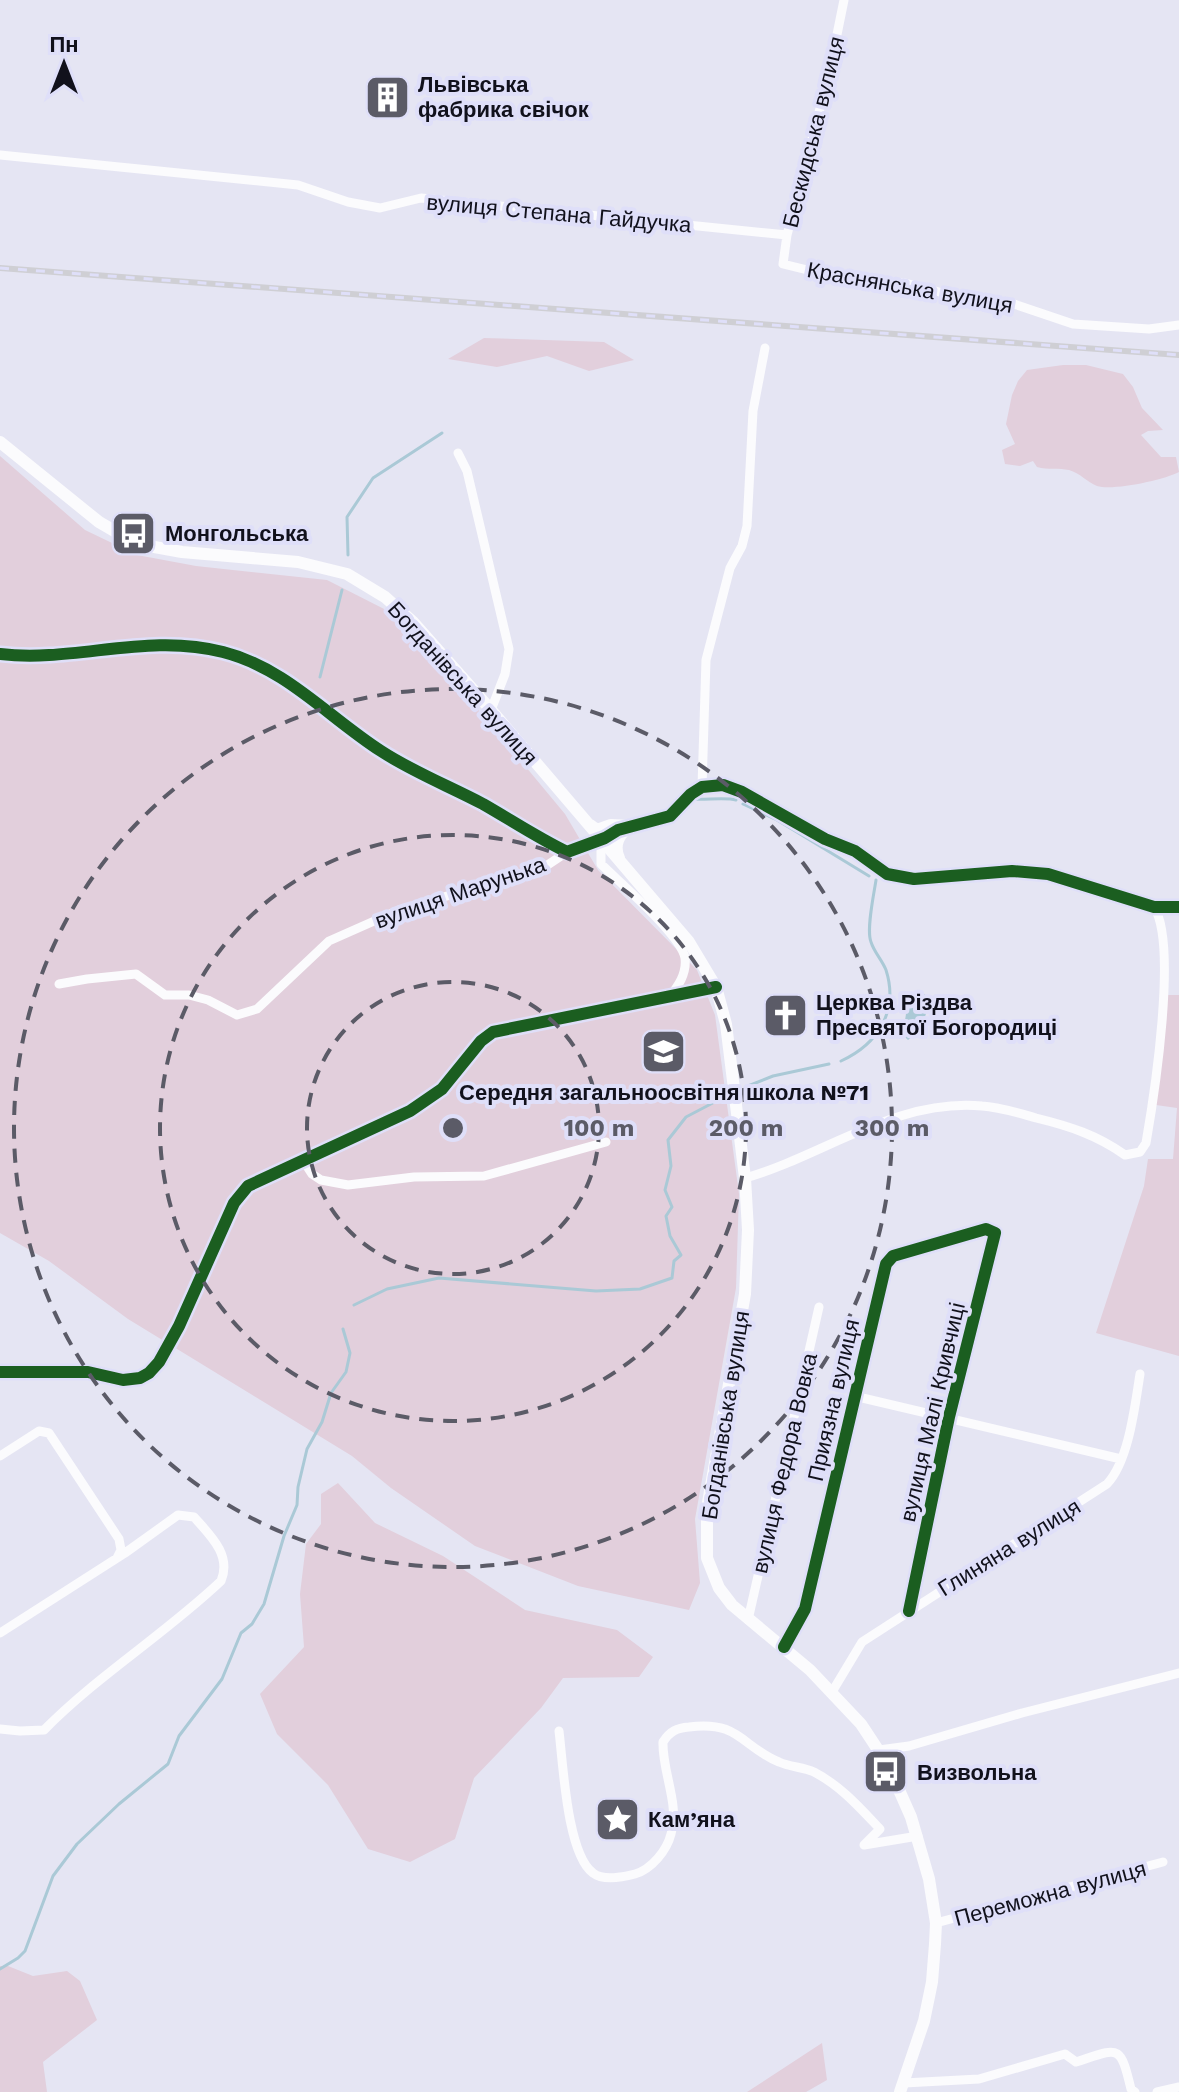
<svg xmlns="http://www.w3.org/2000/svg" width="1179" height="2092" font-family="'Work Sans',sans-serif">
  <style>
    .green { fill: #e2cfdc }
    .water { fill: #aac9d6 }
    .lines { fill: none; stroke-linecap: round; stroke-linejoin: round }
    .stream { stroke: #aac9d6; stroke-width: 3 }
    .minor-tunnel { stroke: #c5c5d3; stroke-width: 9; stroke-dasharray: 9 4.5; stroke-linecap: butt }
    .minor { stroke: #fbfbfd; stroke-width: 9 }
    .major { stroke: #fbfbfd; stroke-width: 12 }
    .rail-casing { stroke: #cfcfd4; stroke-width: 6 }
    .rail { stroke: #dfdff9; stroke-width: 3; stroke-dasharray: 9; stroke-linecap: butt }
    .cycleway-casing { stroke: #dfdff9; stroke-width: 17 }
    .cycleway { stroke: #1b5e20; stroke-width: 12 }
    .ring { fill: none; stroke: #5b5b67; stroke-width: 4; stroke-dasharray: 14 10 }
    .labels { text-anchor: middle; stroke-width: 8; stroke-linejoin: round; paint-order: stroke }
    .poi-label { font-size: 22px; font-weight: bold; fill: #11111c; stroke: #dfdff9; text-anchor: start }
    .street-label { font-size: 22px; fill: #11111c; stroke: #dfdff9 }
    .centre { fill: #5b5b67; stroke: #dfdff9; stroke-width: 4 }
    .ring-label { font-size: 24px; text-anchor: middle; font-weight: bold; fill: #5b5b67; stroke: #dfdff9; stroke-width: 8; stroke-linejoin: round; paint-order: stroke }
  </style>
  <rect width="100%" height="100%" fill="#e5e5f3"/>
  <path class="green" d="M484 338 604 342 634 360 589 371 547 356 497 367 448 359Z
    M1063 365H1086L1123 374 1133 387 1142 408 1163 430 1148 431 1141 435 1161 457H1176L1179 472C1164 480 1113 491 1097 486 1087 482 1080 473 1069 470 1059 468 1048 470 1037 467L1033 461 1020 466 1005 464 1002 450 1015 444 1006 424 1012 395 1018 381 1027 370Z
    M0 456 85 530 137 555 196 566 327 580 390 612 461 689 565 814 598 870 697 970 715 1015 739 1194 736 1288 695 1519 700 1583 689 1610 578 1586 475 1546 391 1488 352 1456 128 1319 49 1261 0 1233Z
    M1165 995H1179V1356L1096 1333 1144 1186 1148 1159H1173L1177 1108 1156 1105Z
    M338 1483 375 1523 443 1556 525 1610 617 1630 653 1657 639 1677 563 1678 541 1708 474 1778 455 1839 410 1862 368 1849 328 1785 277 1734 260 1694 304 1647 300 1594 306 1544 321 1524V1494Z
    M0 1966H8L33 1976 67 1971 80 1981 97 2020 43 2062 47 2092H0Z
    M822 2043 827 2080 806 2092H747Z"/>
  <path class="water" d="M914 993H923L928 997C929 1013 921 1031 908 1040L901 1033C908 1020 904 1002 914 993Z"/>
  <g class="lines">
    <path class="stream" d="M348 555 347 517 373 478 442 433
      M320 677 342 590
      M693 799C705 800 727 797 736 800
      M743 804 777 820 869 876
      M841 1061C878 1044 899 1011 886 970 882 960 874 952 871 942 866 930 874 894 876 880
      M748 1086 773 1076 829 1064
      M354 1305 387 1289 439 1278 596 1291 640 1289 672 1278 674 1261 681 1255 670 1236 666 1216 672 1207 665 1190 671 1166 668 1140 686 1117 728 1095
      M0 1969 18 1958 25 1951 53 1876 77 1844 119 1804 168 1764 179 1736 222 1679 241 1633 252 1624 264 1604 284 1536 297 1505 298 1487 307 1449 322 1422 331 1393 346 1372 350 1353 343 1329"/>
    <path class="minor-tunnel" d="M159 1362 179 1326"/>
    <path class="minor" d="M844 0 829 74 787 235 783 264 840 278 905 283 958 297 1011 303 1073 324 1149 329 1179 325
      M0 155 298 185 348 202 380 208 421 198 787 235
      M458 453 467 471 509 649 505 674 491 710
      M0 654C75 663 147 632 223 652 286 668 328 717 381 751 413 772 449 786 483 804 511 820 538 838 567 852L605 838 618 830 670 816 691 794 702 787 723 785 742 792 825 839 855 851 887 874 914 879 1012 871 1048 874 1154 907H1179
      M702 787 706 660 730 568 742 546 747 526 753 411 765 348
      M601 839V864C619 882 681 935 685 958 687 974 678 986 669 998
      M59 984 87 979 136 974 165 995H189L208 1000 237 1015 257 1009 329 941 399 910 543 868 567 852
      M303 1160 312 1174 321 1180 348 1185 414 1177 484 1176 606 1142
      M745 1178C823 1156 896 1098 982 1106 1000 1107 1018 1113 1036 1118 1069 1126 1097 1135 1125 1155L1140 1152 1146 1143C1154 1097 1178 944 1154 907
      M179 1326 234 1203 248 1186 410 1111 442 1089 481 1041 493 1032 716 987
      M0 1372H88L133 1380 149 1373 159 1362
      M854 1396 1121 1459
      M0 1456 39 1431 49 1433 119 1539 121 1550 117 1558
      M748 1620 819 1307
      M0 1633 125 1553 178 1515 194 1517C210 1535 232 1555 221 1581 165 1634 97 1676 44 1730L20 1731 0 1729
      M784 1647 805 1609 886 1264 893 1256 986 1229 995 1233 949 1417 909 1611
      M832 1692 862 1642 1107 1484C1129 1461 1135 1405 1140 1374
      M559 1731C563 1763 567 1854 593 1873 603 1881 624 1877 635 1874 652 1869 667 1850 671 1834 680 1804 662 1772 663 1742 670 1731 677 1728 689 1727 739 1720 742 1747 779 1762 790 1767 803 1767 814 1772 841 1786 860 1808 880 1829L864 1845 918 1836
      M879 1750 909 1746 1022 1713 1179 1673
      M936 1923 1163 1862
      M904 2083 979 2079 1065 2054 1076 2062C1119 2048 1120 2043 1131 2089L1135 2092
      M1157 2092 1179 2087"/>
    <path class="major" d="M0 442 99 522 123 536 149 546 182 552 298 562 347 574 385 597 413 622 491 710 689 942 716 987 726 1024 745 1178 748 1230 745 1294 707 1508V1558L719 1588 732 1605 810 1670 861 1724 888 1765 911 1817 929 1879 936 1923 935 1944 932 1982 924 2021 900 2092
      M590 825 597 830 611 825 631 826
      M619 858C613 845 619 833 631 826"/>
    <defs>
      <path id="rail" d="M0 268 1179 355"/>
    </defs>
    <use href="#rail" class="rail-casing"/>
    <use href="#rail" class="rail"/>
    <defs>
      <path id="cycleway" d="M0 654C75 663 147 632 223 652 286 668 328 717 381 751 413 772 449 786 483 804 511 820 538 838 567 852L605 838 618 830 670 816 691 794 702 787 723 785 742 792 825 839 855 851 887 874 914 879 1012 871 1048 874 1154 907H1179
        M0 1372H88L123 1380 140 1378 149 1373 159 1362 179 1326 234 1203 248 1186 410 1111 442 1089 481 1041 493 1032 716 987
        M784 1647 805 1609 886 1264 893 1256 986 1229 995 1233 949 1417 909 1611"/>
    </defs>
    <use href="#cycleway" class="cycleway-casing"/>
    <use href="#cycleway" class="cycleway"/>
  </g>
  <g class="ring">
    <circle cx="453" cy="1128" r="146"/>
    <circle cx="453" cy="1128" r="293"/>
    <circle cx="453" cy="1128" r="439"/>
  </g>
  <defs>
    <symbol id="building-square" viewBox="-11 -11 22 22"><rect x="-9" y="-9" width="18" height="18" rx="4" fill="#5b5b67" stroke="#dfdff9"/><path d="M-4-6H4V6H1V3H-1V6H-4ZM-2.5-4.3h1.7v1.8h-1.7ZM.8-4.3h1.7v1.8H.8ZM-2.5-1h1.7V.8h-1.7ZM.8-1h1.7V.8H.8Z" fill="#fff"/></symbol>
    <symbol id="bus-square" viewBox="-11 -11 22 22"><rect x="-9" y="-9" width="18" height="18" rx="4" fill="#5b5b67" stroke="#dfdff9"/><path d="M-5-6H5V4H4V6H2V4H-2V6H-4V4H-5ZM-3.5-4V0h7V-4ZM-3.5 1.2v1.5H-2V1.2ZM2 1.2v1.5H3.5V1.2Z" fill="#fff"/></symbol>
    <symbol id="church-square" viewBox="-11 -11 22 22"><rect x="-9" y="-9" width="18" height="18" rx="4" fill="#5b5b67" stroke="#dfdff9"/><path d="M-1.2-6h2.4v3.5h3.3v2.4h-3.3V6h-2.4V-.1h-3.3v-2.4h3.3Z" fill="#fff"/></symbol>
    <symbol id="school-square" viewBox="-11 -11 22 22"><rect x="-9" y="-9" width="18" height="18" rx="4" fill="#5b5b67" stroke="#dfdff9"/><path d="M0-5L7-2L0 1L-7-2ZM-4 1L0 2.5L4 1V4Q0 6-4 4Z" fill="#fff"/></symbol>
    <symbol id="sight-square" viewBox="-11 -11 22 22"><rect x="-9" y="-9" width="18" height="18" rx="4" fill="#5b5b67" stroke="#dfdff9"/><path d="M0-6L1.8-2.2L6-1.7L2.9 1.2L3.7 5.4L0 3.3L-3.7 5.4L-2.9 1.2L-6-1.7L-1.8-2.2Z" fill="#fff"/></symbol>
  </defs>
  <g fill-rule="evenodd">
    <use href="#building-square" x="362" y="72" width="51" height="51"/>
    <use href="#bus-square" x="108" y="508" width="51" height="51"/>
    <use href="#church-square" x="760" y="990" width="51" height="51"/>
    <use href="#school-square" x="638" y="1026" width="51" height="51"/>
    <use href="#bus-square" x="860" y="1746" width="51" height="51"/>
    <use href="#sight-square" x="592" y="1794" width="51" height="51"/>
  </g>
  <g class="labels">
    <g class="poi-label">
      <text x="418" y="92">Львівська<tspan x="418" dy="25">фабрика свічок</tspan></text>
      <text x="165" y="541">Монгольська</text>
      <text x="816" y="1010">Церква Різдва<tspan x="816" dy="25">Пресвятої Богородиці</tspan></text>
      <text x="664" y="1100" text-anchor="middle">Середня загальноосвітня школа №71</text>
      <text x="917" y="1780">Визвольна</text>
      <text x="648" y="1827">Кам’яна</text>
    </g>
    <g class="street-label">
      <text transform="translate(813 132) rotate(-76)" y="8">Бескидська вулиця</text>
      <text transform="translate(559 213) rotate(5)" y="8">вулиця Степана Гайдучка</text>
      <text transform="translate(910 287) rotate(10)" y="8">Краснянська вулиця</text>
      <text transform="translate(463 683) rotate(48)" y="8">Богданівська вулиця</text>
      <text transform="translate(460 892) rotate(-19)" y="8">вулиця Марунька</text>
      <text transform="translate(833 1400) rotate(-77)" y="8">Приязна вулиця</text>
      <text transform="translate(932 1412) rotate(-77)" y="8">вулиця Малі Кривчиці</text>
      <text transform="translate(725 1415) rotate(-81)" y="8">Богданівська вулиця</text>
      <text transform="translate(784 1463) rotate(-77)" y="8">вулиця Федора Вовка</text>
      <text transform="translate(1009 1547) rotate(-32)" y="8">Глиняна вулиця</text>
      <text transform="translate(1050 1893) rotate(-15)" y="8">Переможна вулиця</text>
    </g>
  </g>
  <circle cx="453" cy="1128" r="12" class="centre"/>
  <g class="ring-label">
    <text x="599" y="1136">100 m</text>
    <text x="746" y="1136">200 m</text>
    <text x="892" y="1136">300 m</text>
  </g>
  <g transform="translate(64 64)" stroke="#dfdff9" stroke-width="6" paint-order="stroke">
  <path d="M0-6L14 30L0 20L-14 30Z" fill="#11111c"/>
  <text y="-12" font-size="22" font-weight="bold" text-anchor="middle" fill="#11111c">Пн</text>
  </g>
</svg>
